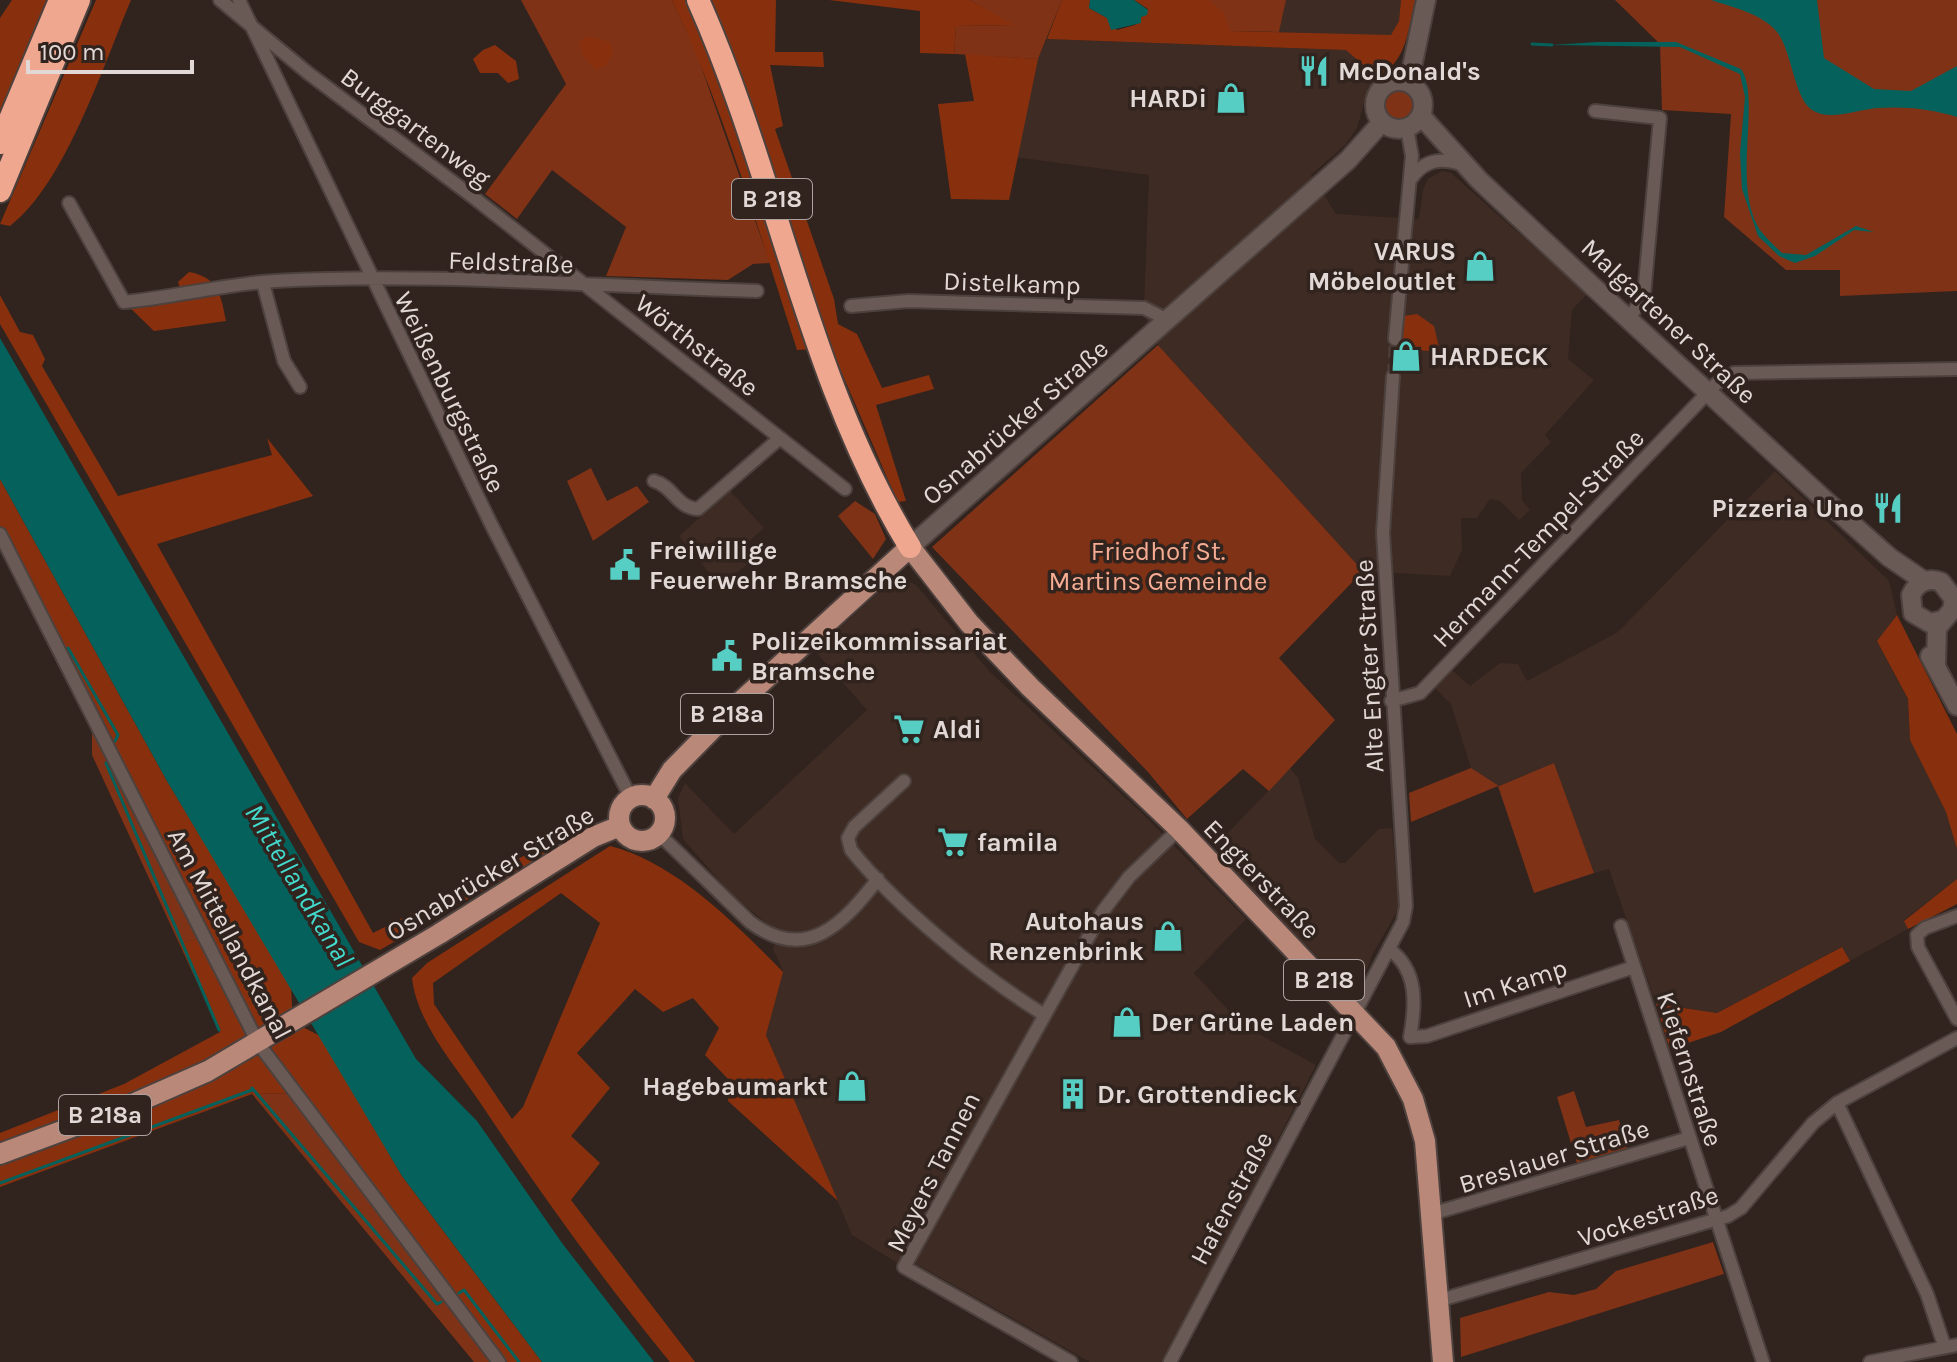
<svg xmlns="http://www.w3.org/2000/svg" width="1957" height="1362" font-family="Karla,sans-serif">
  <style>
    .built { fill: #3e2b24 }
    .green { fill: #7f3216 }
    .forest { fill: #88300e; fill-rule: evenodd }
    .water { fill: #04615b }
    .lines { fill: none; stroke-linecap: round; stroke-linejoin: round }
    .stream { stroke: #04615b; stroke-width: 3 }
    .street-tunnel { stroke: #4c3e3a; stroke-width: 12; stroke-dasharray: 12 6; stroke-linecap: butt }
    .street-casing { stroke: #4d413e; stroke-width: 16 }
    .secondary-casing { stroke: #4d413e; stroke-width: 22 }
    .primary-casing { stroke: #4d413e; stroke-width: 24 }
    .highway-casing { stroke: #4d413e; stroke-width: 26 }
    .street { stroke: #6a5a55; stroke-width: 12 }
    .secondary { stroke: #6a5a55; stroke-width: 18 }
    .primary { stroke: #ba8878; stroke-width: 20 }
    .highway { stroke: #f0a78f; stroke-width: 22 }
    .labels { text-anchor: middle; stroke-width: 7; stroke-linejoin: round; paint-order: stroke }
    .shield { fill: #31231e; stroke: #ada29f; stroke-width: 2 }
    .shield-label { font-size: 24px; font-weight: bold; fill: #e2d9d6 }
    .poi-label { font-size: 26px; font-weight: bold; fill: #e2d9d6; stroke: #31231e; text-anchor: start }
    .street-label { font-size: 26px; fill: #e2d9d6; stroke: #31231e }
    .park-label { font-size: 26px; fill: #f6ac93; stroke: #31231e }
    .water-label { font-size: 28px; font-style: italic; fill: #42dacd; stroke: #31231e }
  </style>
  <rect width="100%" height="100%" fill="#31231e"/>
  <path class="built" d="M1286 0H1401L1399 21 1391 36 1279 32Z
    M1047 39 1347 50 1377 77 1368 89 1357 128 1345 145 1311 175 1336 214 1419 219 1423 190 1428 179 1442 171 1451 173 1587 294 1572 310 1568 359 1594 380 1545 435 1551 442 1521 473 1522 500 1530 510 1519 520 1500 501 1490 499 1477 518H1461L1462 550 1450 576 1363 571 1150 336 1144 308 1149 175 1015 157 1038 59Z
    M1775 471 1889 581 1897 615 1877 641 1908 700 1910 740 1946 812 1957 849V879L1904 920 1908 929 1850 961 1841 947 1717 1013 1656 1004 1609 869 1594 873 1554 763 1411 822 1409 793 1471 768 1451 704 1435 688 1452 670 1470 686 1500 663 1518 664 1527 681 1618 632Z
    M730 491 764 528 744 546 754 559 720 586 679 536Z
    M904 579 916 585 989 671 1144 815 1246 919 1194 973 1242 1025 1316 1065 1163 1362H1090L904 1257 899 1264 852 1235 766 1034 783 971 773 949 777 932 732 895 683 839 678 798 685 783 734 834 867 710 815 651 892 580Z
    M1290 768 1298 778 1315 839 1339 863H1345L1379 829 1392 828 1399 908 1372 955 1365 975 1358 985 1350 988 1280 920 1219 853 1232 840 1227 834Z"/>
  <path class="green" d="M521 0H672L696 52 770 263 753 264 728 280 606 276 626 227 552 170 517 219 485 194 566 84Z
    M970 0H1062L1038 59 954 54 956 26 1012 25Z
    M1209 0H1286L1279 32 1229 31Z
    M1615 0H1957V291L1840 296V270H1786L1724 217 1731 114 1662 110 1660 44Z
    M1382 105a18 18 0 1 1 36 0a18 18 0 1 1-36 0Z
    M1158 345 1363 571 1279 658 1335 720 1269 791 1243 769 1187 819 1148 772 932 547Z
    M591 468 607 501 637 486 649 502 593 541 567 481Z
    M855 501 875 514 886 539 873 559 838 516Z
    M92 717 206 938 179 943 92 755Z
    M1554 763 1594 873 1534 893 1498 786 1411 822 1409 793 1471 768 1499 786Z
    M1574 1091 1586 1127 1619 1120 1627 1148 1577 1163 1557 1097Z
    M295 1093 499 1362H474L252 1094Z
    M1713 1242 1724 1274 1461 1357 1460 1318 1549 1292 1574 1295 1596 1289 1616 1271Z"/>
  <path class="forest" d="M12 0H48L0 117V18Z
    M96 0H131C103 66 65 184 10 226L0 224Z
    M672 0H776L775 52H823L824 67 770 65 783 126 775 129 834 299 838 324 857 334 882 388 929 375 934 389 876 405 906 501 898 502 889 482 831 348 797 350C759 232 725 112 672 0Z
    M829 0H970L1014 25 956 26 954 54 920 53V11Z
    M1062 0H1090L1089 8 1107 18 1117 30 1135 25 1148 9 1134 0H1209L1224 13 1230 31 1391 35 1399 21 1401 0H1415C1408 30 1407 62 1377 77L1346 50 1047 39Z
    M588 36 610 42 613 53 606 65 596 70 583 56 579 42Z
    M495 45 516 61 519 79 508 83 498 73H480L473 59 483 50Z
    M965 54 1038 59 1009 200 951 199 938 104 974 101Z
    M189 272C218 277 221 295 226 321L154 331 124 302 183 296 178 282Z
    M0 295 20 332 33 335 45 359 42 366 118 496 272 455 267 438 313 496 157 544 373 933 551 842 558 847 380 950 359 942 0 324Z
    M1417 314 1434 326 1440 352 1395 348 1397 317Z
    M0 479 167 781 291 987 293 1022 320 1036 402 1176 542 1362H499L295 1093 252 1094 0 1187V1133L124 1084 220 1032 179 943 205 938 0 534Z
    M1897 615 1957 734V849L1946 812 1910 740 1908 699 1877 641Z
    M610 846C675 862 737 925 783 972L766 1035 838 1201 728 1101 730 1081 705 1055 719 1028 693 998 663 1012 635 989 577 1053 610 1088 571 1136 600 1163 571 1200 695 1362H670C601 1278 539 1191 479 1101 454 1064 417 1023 412 978L427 963ZM561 893 600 923 523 1107 512 1119 434 1004 433 983Z
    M1957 879V904L1908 929 1904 921Z
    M1842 947 1850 961 1721 1032 1670 1049 1656 1004 1717 1013Z"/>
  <path class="water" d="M1090 0H1134L1148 10 1147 15 1141 17V23L1111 30 1107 18 1089 8Z
    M1711 0H1817L1824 58 1874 89 1911 91 1957 66V117C1933 109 1904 106 1878 108 1858 109 1830 122 1812 110 1794 98 1792 51 1777 32 1763 14 1732 7 1711 0Z
    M1597 42H1676L1741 69C1761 97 1733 179 1757 225 1762 235 1773 244 1782 253L1806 255 1856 226 1874 232 1854 230 1815 256 1795 263 1779 256 1758 236 1742 189 1740 153 1745 97 1740 74 1680 47 1551 45Z
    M0 338 416 1059 477 1121 562 1243 654 1362H542L402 1176 167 781 0 479Z"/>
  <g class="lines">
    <path class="stream" d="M1532 44 1552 45
      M68 648 118 735 115 741
      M106 763 219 1030
      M252 1088 437 1304 441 1302
      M0 1183 252 1090
      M459 1293 464 1290 519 1362"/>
    <path class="street-tunnel" d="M1393 376 1395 339"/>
    <defs>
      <path id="street" d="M220 0 308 73 473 197 845 489
        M239 0 491 524 631 798
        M1595 111 1660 118 1644 295 1629 319
        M1411 179C1425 158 1442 158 1465 165
        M69 203 124 302C175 297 225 284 275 281 434 272 598 287 757 291
        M263 283 284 361 300 387
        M851 306 908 301 1144 308 1168 320
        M1395 339 1412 156 1407 128
        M654 481C673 486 677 508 698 509L780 438
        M0 534 258 1043 499 1362
        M1391 701 1420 693 1716 384 1734 373 1957 369
        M904 781 854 827 848 838 851 850C897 907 980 975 1043 1014
        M659 834 750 922C806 964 843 924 878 879
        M1957 916 1925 928 1917 935 1918 947 1957 1019
        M1621 926 1763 1362
        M1389 949C1418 970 1416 1004 1410 1037L1427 1036 1634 967
        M1837 1103 1927 1294 1944 1345
        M1431 1214 1689 1138
        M1437 1301 1728 1216 1741 1208 1813 1123 1837 1103 1957 1038
        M1071 1362 904 1267 1103 911 1129 877 1179 829
        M1170 1362 1403 922 1406 906 1383 533 1393 376
        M1870 1362 1957 1345"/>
      <path id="secondary" d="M1375 105a24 24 0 1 1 48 0a24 24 0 1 1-48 0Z
        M1409 82 1426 0
        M1421 116 1479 180 1588 282 1826 501 1889 557 1924 581
        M910 547 1348 160 1382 122
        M1930 656 1957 706
        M1936 665 1937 628 1952 610 1954 599 1941 582C1928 577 1917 582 1911 595L1913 613 1930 623 1943 620"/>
      <path id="primary" d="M619 818a23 23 0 1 1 46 0a23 23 0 1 1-46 0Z
        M654 799 672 770 727 714 910 547 969 623 1030 687 1179 829 1386 1047 1413 1099 1425 1141 1443 1362
        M0 1154 126 1107 208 1071 439 934 593 837 620 826"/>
      <path id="highway" d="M698 0C778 179 807 379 910 547
        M0 143 60 0
        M0 191 79 0"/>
    </defs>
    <use href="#street" class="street-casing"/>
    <use href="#secondary" class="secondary-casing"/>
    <use href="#primary" class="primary-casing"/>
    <use href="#highway" class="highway-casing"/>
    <use href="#street" class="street"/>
    <use href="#secondary" class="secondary"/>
    <use href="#primary" class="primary"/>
    <use href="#highway" class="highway"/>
  </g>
  <defs>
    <symbol id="restaurant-bare" viewBox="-9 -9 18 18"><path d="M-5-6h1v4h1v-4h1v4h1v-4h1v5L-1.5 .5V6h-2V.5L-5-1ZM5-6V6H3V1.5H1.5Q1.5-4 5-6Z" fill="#56cec3" stroke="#31231e" stroke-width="2.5" paint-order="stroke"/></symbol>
    <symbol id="shop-bare" viewBox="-9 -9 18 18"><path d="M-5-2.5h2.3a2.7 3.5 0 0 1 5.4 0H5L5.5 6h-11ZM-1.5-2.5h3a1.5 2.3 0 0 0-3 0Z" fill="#56cec3" stroke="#31231e" stroke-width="2.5" paint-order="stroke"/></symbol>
    <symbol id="civic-bare" viewBox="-9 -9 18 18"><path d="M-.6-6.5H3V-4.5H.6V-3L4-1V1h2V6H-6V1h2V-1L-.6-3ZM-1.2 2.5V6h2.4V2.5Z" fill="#56cec3" stroke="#31231e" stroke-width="2.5" paint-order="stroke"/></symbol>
    <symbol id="supermarket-bare" viewBox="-9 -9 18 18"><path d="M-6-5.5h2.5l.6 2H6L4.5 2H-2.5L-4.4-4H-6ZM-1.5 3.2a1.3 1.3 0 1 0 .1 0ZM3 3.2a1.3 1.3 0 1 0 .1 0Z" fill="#56cec3" stroke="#31231e" stroke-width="2.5" paint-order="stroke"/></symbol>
    <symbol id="building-bare" viewBox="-9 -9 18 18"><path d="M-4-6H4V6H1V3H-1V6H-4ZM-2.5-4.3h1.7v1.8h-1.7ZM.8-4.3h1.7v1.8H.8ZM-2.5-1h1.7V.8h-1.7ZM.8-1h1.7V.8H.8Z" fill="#56cec3" stroke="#31231e" stroke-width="2.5" paint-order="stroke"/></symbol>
  </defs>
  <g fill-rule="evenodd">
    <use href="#restaurant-bare" x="1292" y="49" width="44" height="44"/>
    <use href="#shop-bare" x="1209" y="76" width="44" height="44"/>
    <use href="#shop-bare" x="1458" y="244" width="44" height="44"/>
    <use href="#shop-bare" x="1384" y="334" width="44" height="44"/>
    <use href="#restaurant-bare" x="1866" y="486" width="44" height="44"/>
    <use href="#civic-bare" x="603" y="543" width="44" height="44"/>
    <use href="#civic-bare" x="705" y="634" width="44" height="44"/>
    <use href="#supermarket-bare" x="887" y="707" width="44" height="44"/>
    <use href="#supermarket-bare" x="931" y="820" width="44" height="44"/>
    <use href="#shop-bare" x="1146" y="914" width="44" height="44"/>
    <use href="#shop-bare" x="1105" y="1000" width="44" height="44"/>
    <use href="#shop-bare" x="830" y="1064" width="44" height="44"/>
    <use href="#building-bare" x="1051" y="1072" width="44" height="44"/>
  </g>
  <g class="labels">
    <g class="shield">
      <rect x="732" y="179" width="80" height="40" rx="6"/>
      <rect x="681" y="694" width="92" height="40" rx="6"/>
      <rect x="1284" y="960" width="80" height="40" rx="6"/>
      <rect x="59" y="1095" width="92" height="40" rx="6"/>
    </g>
    <g class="shield-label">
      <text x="772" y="207">B 218</text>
      <text x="727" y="722">B 218a</text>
      <text x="1324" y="988">B 218</text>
      <text x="105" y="1123">B 218a</text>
    </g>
    <g class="poi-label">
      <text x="1338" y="80">McDonald's</text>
      <text x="1207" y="107" text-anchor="end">HARDi</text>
      <text x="1456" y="260" text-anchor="end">VARUS<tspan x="1456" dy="30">Möbeloutlet</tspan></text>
      <text x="1430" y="365">HARDECK</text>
      <text x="1864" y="517" text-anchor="end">Pizzeria Uno</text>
      <text x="649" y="559">Freiwillige<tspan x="649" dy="30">Feuerwehr Bramsche</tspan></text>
      <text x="751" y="650">Polizeikommissariat<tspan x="751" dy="30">Bramsche</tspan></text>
      <text x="933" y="738">Aldi</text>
      <text x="977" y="851">famila</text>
      <text x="1144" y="930" text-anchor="end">Autohaus<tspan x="1144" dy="30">Renzenbrink</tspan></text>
      <text x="1151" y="1031">Der Grüne Laden</text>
      <text x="828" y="1095" text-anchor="end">Hagebaumarkt</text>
      <text x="1097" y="1103">Dr. Grottendieck</text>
    </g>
    <g class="street-label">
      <text transform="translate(416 127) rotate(37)" y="9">Burggartenweg</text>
      <text transform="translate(511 262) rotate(2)" y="9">Feldstraße</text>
      <text transform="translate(1012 283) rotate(2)" y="9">Distelkamp</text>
      <text transform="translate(1669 321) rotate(43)" y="9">Malgartener Straße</text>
      <text transform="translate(697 345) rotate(38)" y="9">Wörthstraße</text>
      <text transform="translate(450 392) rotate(64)" y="9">Weißenburgstraße</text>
      <text transform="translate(1015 422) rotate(-41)" y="9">Osnabrücker Straße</text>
      <text transform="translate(1538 538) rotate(-46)" y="9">Hermann-Tempel-Straße</text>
      <text transform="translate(1369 666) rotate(-93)" y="9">Alte Engter Straße</text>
      <text transform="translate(490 873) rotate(-31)" y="9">Osnabrücker Straße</text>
      <text transform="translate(1262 879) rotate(46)" y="9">Engterstraße</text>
      <text transform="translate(230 934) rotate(62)" y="9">Am Mittellandkanal</text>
      <text transform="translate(1515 983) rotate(-18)" y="9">Im Kamp</text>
      <text transform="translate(1690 1069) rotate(72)" y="9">Kiefernstraße</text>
      <text transform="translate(1554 1156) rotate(-17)" y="9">Breslauer Straße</text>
      <text transform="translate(933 1172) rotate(-63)" y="9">Meyers Tannen</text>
      <text transform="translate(1231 1198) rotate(-62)" y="9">Hafenstraße</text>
      <text transform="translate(1648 1216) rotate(-18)" y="9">Vockestraße</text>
    </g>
    <g class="park-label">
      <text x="1158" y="560">Friedhof St.<tspan x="1158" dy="30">Martins Gemeinde</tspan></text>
    </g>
    <g class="water-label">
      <text transform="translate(300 885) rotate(59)" y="10">Mittellandkanal</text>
    </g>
  </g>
  <path d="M28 60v12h164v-12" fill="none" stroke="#e2d9d6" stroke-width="4"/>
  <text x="40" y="60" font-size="24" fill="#e2d9d6" stroke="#31231e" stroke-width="6" paint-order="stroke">100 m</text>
</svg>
